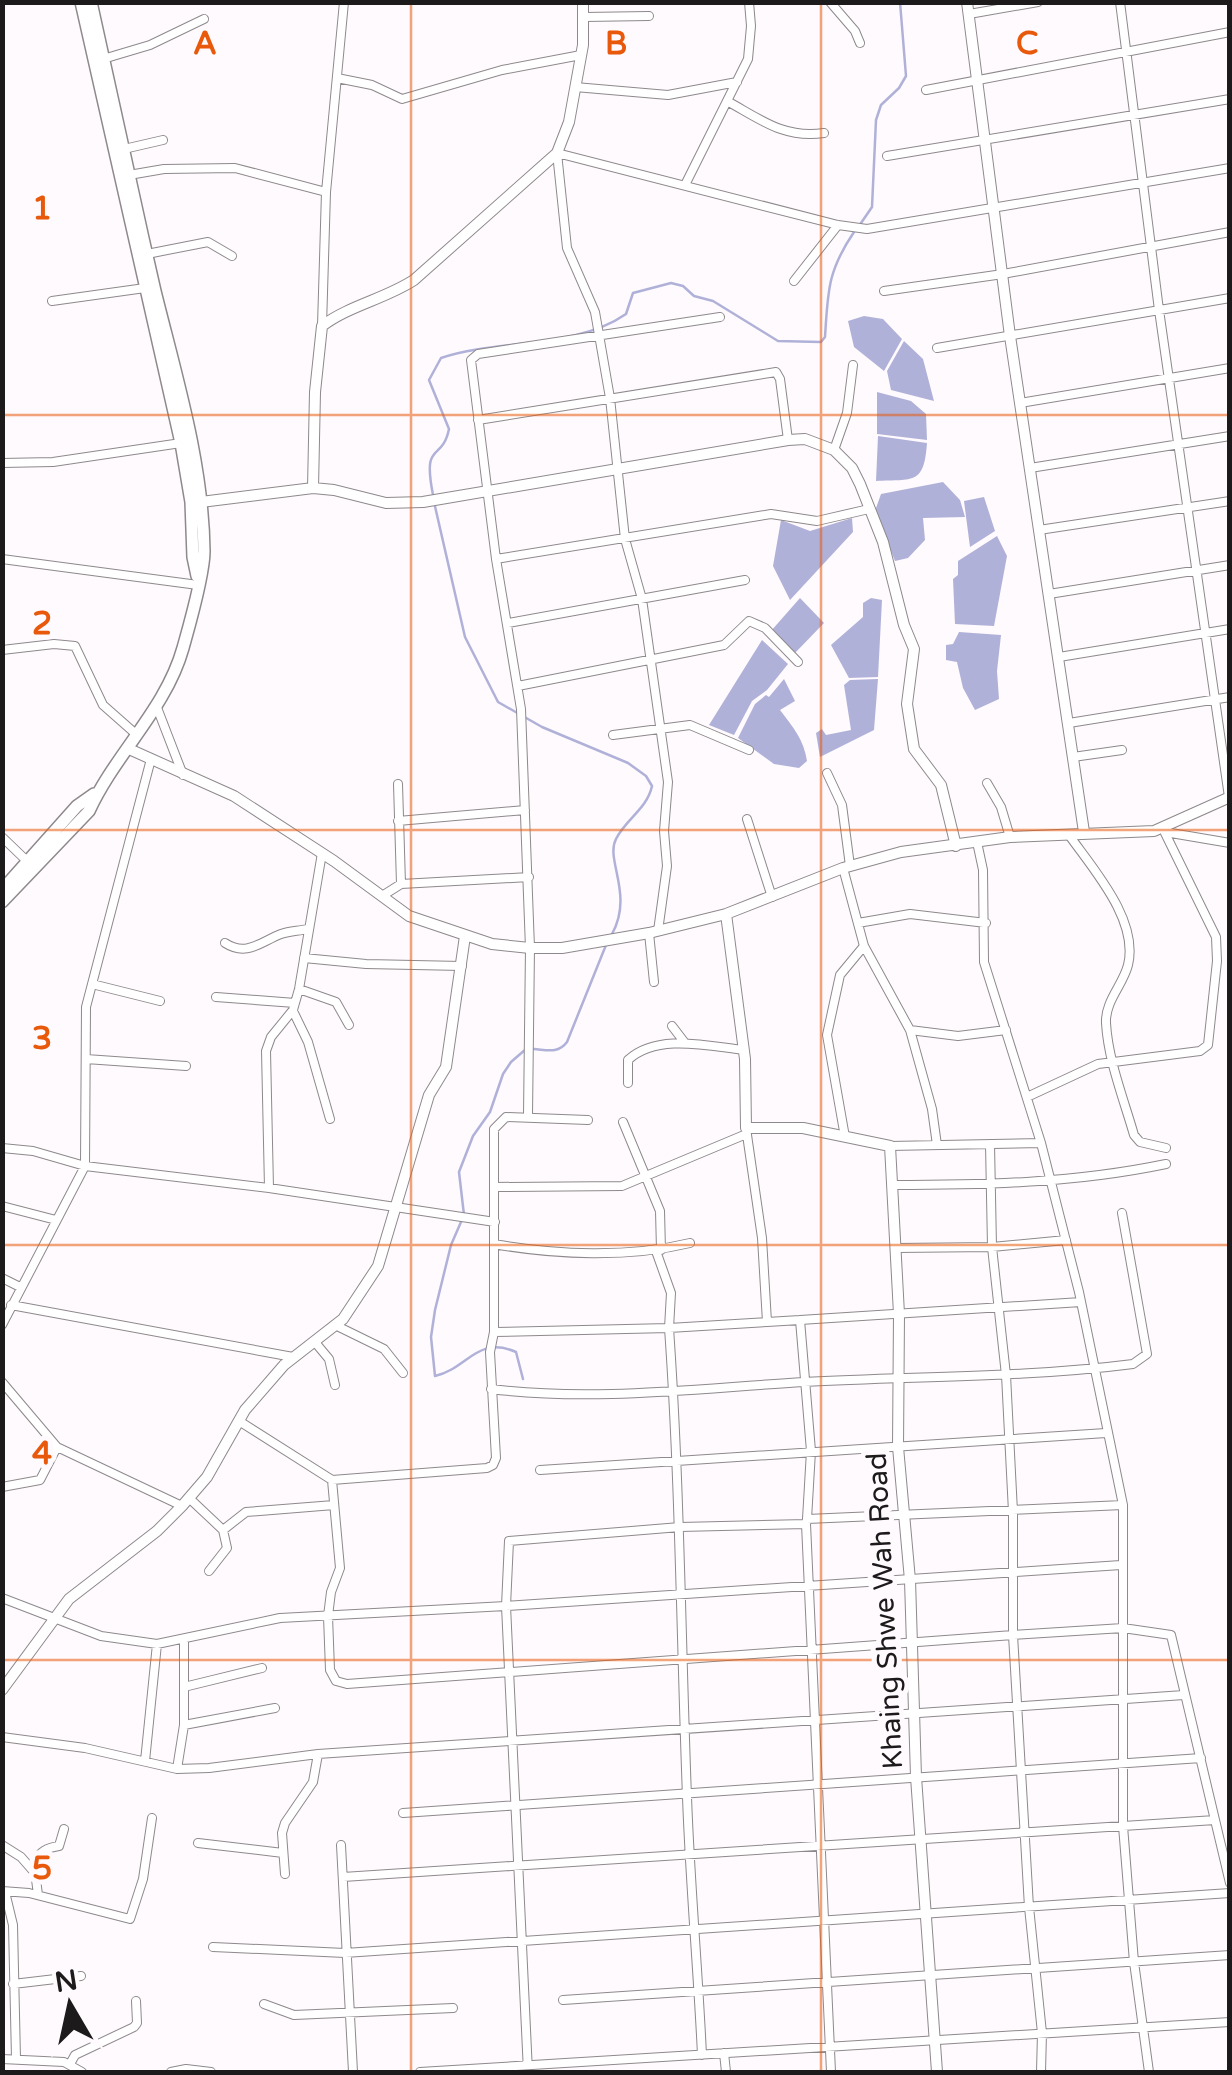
<svg xmlns="http://www.w3.org/2000/svg" width="1232" height="2075" font-family="'Varela Round',sans-serif">
  <style>
    .water { fill: #b0b1d8 }
    .lines { fill: none; stroke-linecap: round; stroke-linejoin: round }
    .stream { stroke: #b0b1d8; stroke-width: 2.5 }
    .street-casing { stroke: #8e898c; stroke-width: 10 }
    .secondary-casing { stroke: #8e898c; stroke-width: 12 }
    .primary-casing { stroke: #8e898c; stroke-width: 14 }
    .street { stroke: #fff; stroke-width: 8 }
    .secondary { stroke: #fff; stroke-width: 10 }
    .primary { stroke: #fff; stroke-width: 11 }
    .grid { fill: none; stroke: #e8590c; stroke-width: 2.5; stroke-opacity: 0.55 }
    .labels { text-anchor: middle; stroke-width: 10; stroke-linejoin: round; paint-order: stroke }
    .street-label { font-size: 28px; fill: #1c1a1b; stroke: #fefafd }
    .grid-label { font-size: 32px; text-anchor: middle; font-weight: bold; fill: #e8590c; stroke: #fefafd; stroke-width: 10; stroke-linejoin: round; paint-order: stroke }
  </style>
  <rect width="100%" height="100%" fill="#fefafd"/>
  <path class="water" d="M864 316 883 319 902 339 884 371 854 347 848 321Z
    M904 341 923 359 934 401 891 390 887 371Z
    M877 392 911 401 926 414 927 440 877 434Z
    M878 436 927 443C924 485 914 479 876 481Z
    M943 482 960 500 965 517 923 518 925 540 908 558 895 561 875 511 881 494Z
    M984 497 995 531 970 547 964 501Z
    M852 518 853 532 790 600 773 566 781 520 810 531Z
    M997 536 1007 556 994 626 955 624 953 579 958 575V561Z
    M800 598 824 623 795 653 771 631Z
    M871 598 882 600 878 677 849 678 831 645 863 617V603Z
    M959 632 1001 635 997 671 999 699 975 710 963 688 957 662 946 660V645L953 644Z
    M762 640 788 664 767 690 752 701 734 735 709 725Z
    M784 679 795 701 780 710C793 727 804 740 807 761L799 768 774 764 738 738 755 704 766 695 769 697Z
    M878 679 874 730 820 757 816 733 822 729 826 735 851 730 844 685 850 680Z"/>
  <g class="lines">
    <path class="stream" d="M859 226 872 207 876 120 881 105 899 88 906 76 900 2
      M433 495C422 439 442 463 449 429L429 380 441 358C498 339 576 349 626 314L633 293 671 283 683 286 694 296 713 301 778 341 821 342 825 337C828 292 827 272 854 232
      M434 502 465 637 498 702 542 727 628 763 646 776 652 786C647 809 626 819 616 839 605 860 634 894 612 934
      M534 1049C547 1050 558 1054 567 1042L606 945
      M523 1379 516 1352C477 1335 467 1369 435 1376L431 1337 435 1310 451 1245 464 1215 459 1172 473 1136 490 1112 503 1074 511 1062 526 1049"/>
    <defs>
      <path id="street" d="M830 2 855 31 860 43
        M1120 2 1159 310 1229 797
        M969 14 1038 2
        M584 17 649 16
        M103 59 150 45 204 19
        M337 78 372 85 402 99 502 70 581 55
        M575 87 668 95 737 82
        M926 90 1230 32
        M727 101C760 119 784 139 824 133
        M124 149 163 140
        M887 156 1230 99
        M129 175 164 169 235 168 326 192
        M685 185 748 59 751 26 749 2
        M147 254 208 242 232 256
        M794 281 838 225
        M884 291 1003 274 1230 232
        M52 301 145 288
        M322 326 326 192 344 2
        M937 348 1230 298
        M1020 403 1230 368
        M478 420 776 372 780 379 788 440
        M834 450 847 413 853 365
        M2 463 53 462 181 443
        M1030 468 1230 436
        M1039 530 1230 501
        M2 559 198 585
        M496 559 771 514 817 521 869 509
        M1049 594 1230 565
        M508 623 745 580
        M2 650 54 644 75 646 103 705 137 735
        M1059 657 1230 629
        M518 686 724 645 749 621 765 628 798 662
        M156 705 183 775
        M1069 723 1230 697
        M613 735 690 725 749 750
        M1073 757 1122 750
        M827 773 842 805 850 866
        M987 783 1001 807 1010 837
        M747 819 772 897
        M398 821 525 810
        M1165 832 1230 843
        M1069 835C1093 869 1139 920 1128 965 1123 985 1105 1001 1106 1023 1108 1060 1124 1100 1134 1135L1140 1142 1166 1148
        M2 837 28 862
        M977 842 983 870 984 962 1041 1143 1079 1292 1123 1505V1826L1134 1962 1149 2072
        M843 868 864 946 910 1030 932 1109 937 1145
        M401 884 529 877
        M382 896 401 884 398 784
        M858 923 910 914 986 923
        M658 931 667 866 664 831 668 782 642 599 625 539 610 398 595 312 567 248 557 153 838 225 867 229 1230 168
        M649 933 654 982
        M225 943C247 957 260 942 281 934 290 931 299 931 307 929
        M304 958 366 964 462 966
        M92 984 160 1001
        M299 989 336 1002 349 1025
        M216 997 295 1003
        M293 1011 308 1042 330 1119
        M672 1026 685 1043
        M910 1030 958 1036 1006 1030
        M86 1059 186 1066
        M628 1083V1060C657 1033 708 1046 744 1050
        M1027 1097 1098 1064 1200 1051 1208 1045 1217 961 1216 937 1165 833
        M528 1115 530 948 521 709 496 559 471 360 478 354 720 317
        M588 1120 506 1117 494 1129V1332L669 1328C680 1484 681 1641 687 1797 690 1883 698 1969 702 2055
        M623 1122 660 1211 661 1250
        M845 1137 827 1035 840 975 864 946
        M990 1144 992 1247 1006 1375 1013 1512V1635L1029 1907 1042 2033 1041 2072
        M890 1146 1041 1143
        M2 1148 33 1151 85 1166 269 1188 495 1222
        M892 1185C985 1185 1075 1183 1166 1164
        M494 1187 622 1186 744 1135
        M269 1188 266 1051 271 1037 293 1010 299 989 322 853
        M2 1206 56 1220
        M494 1244C556 1255 628 1258 690 1243
        M896 1248 992 1247 1066 1240
        M656 1251 671 1293 669 1328 767 1322 762 1238 746 1128
        M2 1278 20 1287
        M11 1305 293 1357
        M800 1320 1081 1302
        M767 1322 800 1320 811 1451 807 1519 1123 1505
        M2 1325 85 1166 86 1007 151 759
        M335 1325 384 1349 403 1373
        M314 1341 329 1359 335 1385
        M2 1382 57 1447 182 1506
        M491 1389C595 1402 700 1388 804 1382 914 1376 1024 1378 1133 1364L1147 1354 1122 1213
        M239 1421 332 1480 487 1468 493 1465 496 1458 490 1352 494 1332
        M540 1470 1106 1433
        M332 1480 340 1568 331 1592 328 1616 330 1670 336 1681 347 1684 1013 1635 1123 1628 1171 1635 1230 1883
        M2 1487 40 1480 57 1447
        M189 1498 223 1530 227 1548 209 1571
        M806 1524 831 2072
        M223 1530 246 1512 334 1505
        M2 1598 101 1636 157 1644 280 1618 506 1606 1121 1565
        M184 1687 262 1668
        M184 1725 275 1708
        M2 1737 85 1748 177 1769 209 1768 318 1754 1184 1695
        M145 1761 157 1644
        M177 1769 184 1725V1639
        M403 1813 1201 1758
        M198 1843 283 1853
        M2 1845 21 1857 35 1873
        M341 1845 353 2072
        M285 1874 282 1833 285 1823 313 1782 318 1754
        M343 1877 1215 1820
        M2 1891 29 1893 130 1919 143 1879 152 1818
        M5 1892 13 1925 16 2059
        M38 1895C35 1869 29 1850 59 1846L64 1829
        M213 1947 345 1953 1230 1893
        M13 1984 81 1976
        M563 2000 1230 1955
        M264 2004 294 2015 453 2008
        M724 2053 726 2072
        M2 2059 64 2062 82 2072
        M70 2064 75 2055 134 2027 137 2023 136 2001
        M171 2072 186 2069 211 2072
        M420 2072 1230 2022
        M528 2072 506 1606 509 1541 680 1527 806 1524 807 1519"/>
      <path id="secondary" d="M967 2 1010 336 1084 832
        M313 488 315 392 322 326C350 305 385 299 414 280L557 153 569 122 583 45V2
        M201 502 313 488 334 490 386 503 423 502 788 440 805 439 834 450 852 468 860 484 883 542 904 625 914 649 907 704 914 749 941 785 956 846
        M129 749 234 796 334 861 409 916 492 944 530 948H562L649 933 726 914 843 868 901 852 1010 837 1154 831 1230 797
        M726 914 745 1059 746 1128H803L890 1146 899 1314 898 1447 910 1580 916 1777 937 2072
        M2 1690 69 1599 157 1531 182 1506 207 1477 245 1410 284 1365 343 1319 378 1266 429 1095 446 1067 465 936"/>
      <path id="primary" d="M81 2 181 443 191 502 193 557 197 576
        M2 890 77 806 94 794
        M2 902 89 811C115 754 166 709 183 648 190 623 204 575 204 551 203 463 176 376 155 291 133 195 112 99 91 2"/>
    </defs>
    <use href="#street" class="street-casing"/>
    <use href="#secondary" class="secondary-casing"/>
    <use href="#primary" class="primary-casing"/>
    <use href="#street" class="street"/>
    <use href="#secondary" class="secondary"/>
    <use href="#primary" class="primary"/>
  </g>
  <path class="grid" d="M411 2V2072M821 2V2072M2 415H1230M2 830H1230M2 1245H1230M2 1660H1230"/>
  <g class="labels">
    <g class="street-label">
      <text transform="translate(884 1611) rotate(-93)" y="10">Khaing Shwe Wah Road</text>
    </g>
  </g>
  <g class="grid-label">
    <text x="205" y="54">A</text>
    <text x="616" y="54">B</text>
    <text x="1027" y="54">C</text>
    <text x="42" y="219">1</text>
    <text x="42" y="634">2</text>
    <text x="42" y="1049">3</text>
    <text x="42" y="1464">4</text>
    <text x="42" y="1879">5</text>
  </g>
  <rect width="1232" height="2075" fill="none" stroke="#1c1a1b" stroke-width="10"/>
  <g transform="translate(70 2005) rotate(351)" stroke="#fefafd" stroke-width="8" paint-order="stroke">
  <path d="M0-8L18 38L0 25L-18 38Z" fill="#1c1a1b"/>
  <text y="-15" font-size="28" font-weight="bold" text-anchor="middle" fill="#1c1a1b">N</text>
  </g>
</svg>
